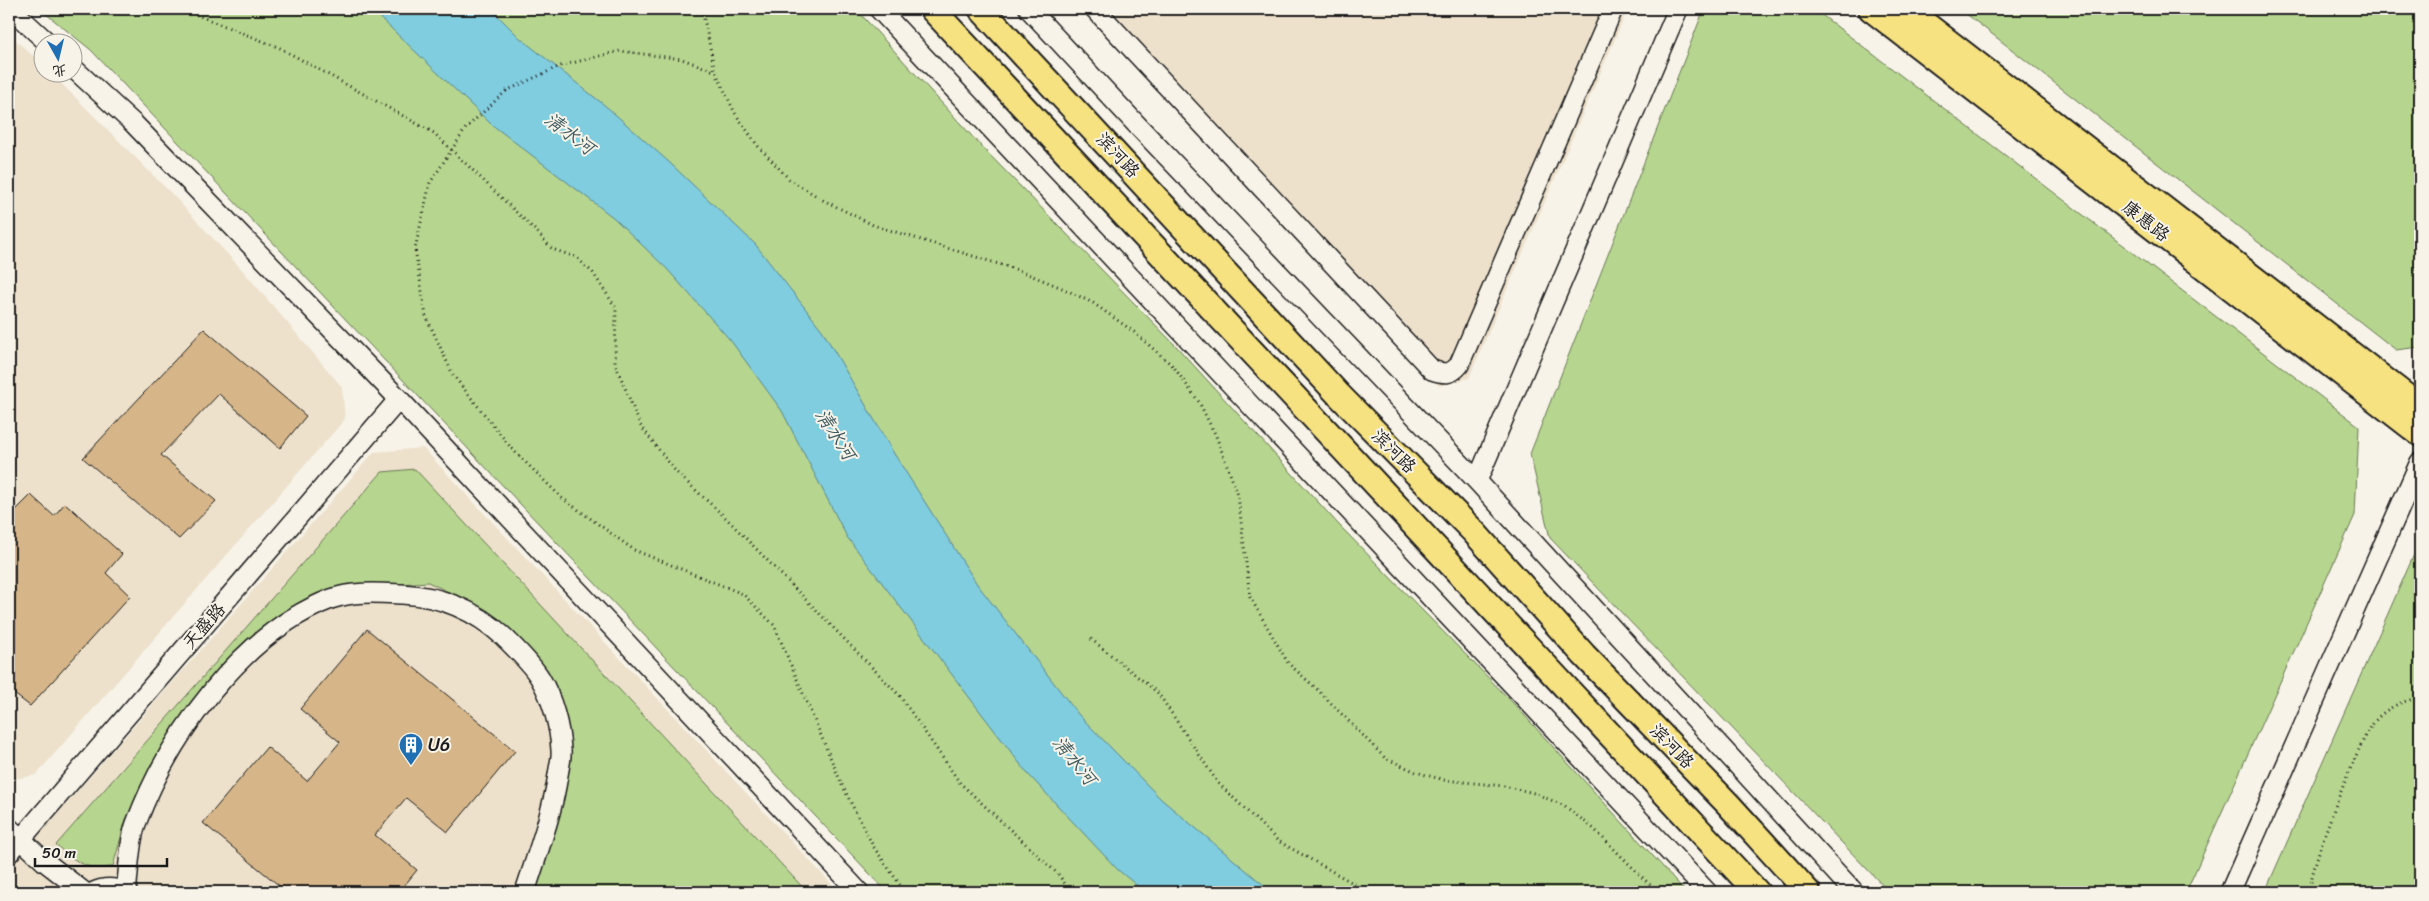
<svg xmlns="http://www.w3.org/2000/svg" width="2429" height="901" font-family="Sriracha,'LXGW WenKai TC',sans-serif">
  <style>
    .built { fill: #ede1cc }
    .green { fill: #b6d58e; stroke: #697855 }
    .water { fill: #80cddf; stroke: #588691 }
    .building { fill: #d6b689; stroke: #1c1c1c }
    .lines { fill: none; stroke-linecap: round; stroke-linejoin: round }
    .minor-casing { stroke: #1c1c1c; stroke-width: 22 }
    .major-casing { stroke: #1c1c1c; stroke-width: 28 }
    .path { stroke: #1c1c1c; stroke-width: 3; stroke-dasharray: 1 4; stroke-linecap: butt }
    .minor { stroke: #f7f3e8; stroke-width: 19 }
    .major { stroke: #f7e281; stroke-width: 24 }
    .path-bridge { stroke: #1c1c1c; stroke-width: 3; stroke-dasharray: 1 4; stroke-linecap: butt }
    .labels { text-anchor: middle; stroke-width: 4; stroke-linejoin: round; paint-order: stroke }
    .street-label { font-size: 18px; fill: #1c1c1c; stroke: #f7f3e8 }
    .poi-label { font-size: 18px; fill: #1c1c1c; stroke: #f7f3e8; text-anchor: start }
    .water-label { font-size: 19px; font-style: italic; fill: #3f5a60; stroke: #f7f3e8 }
  </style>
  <rect width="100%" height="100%" fill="#f7f3e8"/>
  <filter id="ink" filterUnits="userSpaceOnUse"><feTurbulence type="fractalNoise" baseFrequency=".02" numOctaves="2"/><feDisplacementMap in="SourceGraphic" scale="10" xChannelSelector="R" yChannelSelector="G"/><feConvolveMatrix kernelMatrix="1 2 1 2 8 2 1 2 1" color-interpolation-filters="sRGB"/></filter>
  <g filter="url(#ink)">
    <path class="built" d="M1085 9H1628L1469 378 1439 386Z
      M9 34 42 64V72L51 73 171 193 245 273 342 387 345 419 36 775 9 780Z
      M423 448 839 892H9V869L374 452Z"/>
    <path class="green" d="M40 9H856L981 146 1177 347 1339 525 1513 703 1686 892H887L91 50Z
      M1704 9H1814L2359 426 2355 515 2186 892H1889L1550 538 1530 454Z
      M1960 9H2420V347L2396 350Z
      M415 469 807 892H535L563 798 543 673 516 635 485 610 428 582 340 588 193 710 126 819 113 866C90 873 73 860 56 845L382 472Z
      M2420 541V892H2265Z"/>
    <path class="water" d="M371 9H491L520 38 608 108 670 163 755 244 822 330 893 452 977 584 1078 714 1161 799 1272 892H1145L1118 870 1027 773 847 537 782 411 731 341 667 269 614 218 491 124Z"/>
    <path class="building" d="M204 329 306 416 280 448 219 394 161 455 216 501 179 539 83 458Z
      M31 495 54 516 65 503 122 554 106 573 130 596 30 706 9 690V517Z
      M367 629 515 751 448 832 406 798 375 835 417 870 399 892H287L203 823 267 747 307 781 340 742 300 709Z"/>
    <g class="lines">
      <defs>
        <path id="minor" d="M11 9 47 42
          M879 9 1707 892
          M1029 9 1138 126 1477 481 1854 892
          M1095 9 1432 370C1444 374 1451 375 1459 365L1613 9
          M72 67 134 124 399 399 859 892
          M1477 481 1678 9
          M9 828 44 861 84 892
          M9 853 399 399
          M94 892C105 886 116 888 127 892
          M126 892C129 871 129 840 137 821 170 735 242 633 331 599 353 591 379 593 402 594 441 596 475 610 504 637 516 649 531 663 540 678 552 698 560 727 561 750 562 758 559 767 558 775 552 815 537 854 525 892
          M2230 892 2420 462"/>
        <path id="major" d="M932 9 1757 892
          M981 9 1338 394 1473 531 1584 655 1728 804 1808 892
          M1871 9 2420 434
          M1906 9 2420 407"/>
      </defs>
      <use href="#minor" class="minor-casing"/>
      <use href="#major" class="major-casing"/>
      <path class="path" d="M182 9 280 48 434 133 538 233 552 249 576 257 593 273 616 308 615 363 640 425 676 472 727 519 900 696 960 783 1058 874 1071 892
        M702 9 715 71 735 113 757 145 789 179 823 200 873 225 1018 270 1062 288 1093 303 1134 332 1173 366 1199 402 1216 436 1238 495 1250 597 1288 663 1318 690 1385 758 1416 772 1444 780 1504 786 1534 793 1565 806 1594 829 1657 892
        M506 91 560 66 620 51 682 59 714 71
        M634 550 743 594 774 625 842 785 873 846 905 892
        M1091 639 1158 693 1218 783 1278 841 1369 892
        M2310 892C2308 870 2357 745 2372 725 2382 710 2402 700 2420 698"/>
      <use href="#minor" class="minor"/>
      <use href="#major" class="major"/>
      <path class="path-bridge" d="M506 91 466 128 430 183 415 249 426 316 453 375 512 449 562 498 634 550"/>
    </g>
  </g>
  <defs>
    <symbol id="building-pin" viewBox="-11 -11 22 30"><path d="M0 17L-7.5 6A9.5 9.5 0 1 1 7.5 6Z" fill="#1f6fb2" stroke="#f7f3e8"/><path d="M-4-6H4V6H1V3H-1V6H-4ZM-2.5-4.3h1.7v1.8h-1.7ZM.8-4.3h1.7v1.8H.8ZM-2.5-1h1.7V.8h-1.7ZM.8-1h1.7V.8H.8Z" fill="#fff"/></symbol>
  </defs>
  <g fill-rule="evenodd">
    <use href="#building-pin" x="397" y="731" width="28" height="38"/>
  </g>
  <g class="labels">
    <g class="street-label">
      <text transform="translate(1118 155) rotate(47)" y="6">滨河路</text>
      <text transform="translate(2146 221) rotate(38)" y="6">康惠路</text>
      <text transform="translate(1394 451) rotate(45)" y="6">滨河路</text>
      <text transform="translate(204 626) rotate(-49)" y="6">天盛路</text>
      <text transform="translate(1672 746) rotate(46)" y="6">滨河路</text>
    </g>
    <g class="poi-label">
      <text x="428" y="751">U6</text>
    </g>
    <g class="water-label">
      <text transform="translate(570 133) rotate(37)" y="7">清水河</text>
      <text transform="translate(836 434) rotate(57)" y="7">清水河</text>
      <text transform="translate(1075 760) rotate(51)" y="7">清水河</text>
    </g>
  </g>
  <rect width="2429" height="901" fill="none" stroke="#f7f3e8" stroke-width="30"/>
  <rect x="15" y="15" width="2399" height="871" fill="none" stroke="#1c1c1c" stroke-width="2" filter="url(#ink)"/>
  <g transform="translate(58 58) rotate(172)"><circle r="24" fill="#f7f3e8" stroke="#9f9d96"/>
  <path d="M0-4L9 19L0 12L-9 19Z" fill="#1f6fb2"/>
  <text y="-8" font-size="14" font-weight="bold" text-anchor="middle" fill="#1c1c1c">北</text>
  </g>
  <path d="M35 858v8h132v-8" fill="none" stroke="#1c1c1c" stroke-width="2.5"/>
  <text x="42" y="858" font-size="15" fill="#1c1c1c" stroke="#f7f3e8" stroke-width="4" paint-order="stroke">50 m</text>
</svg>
